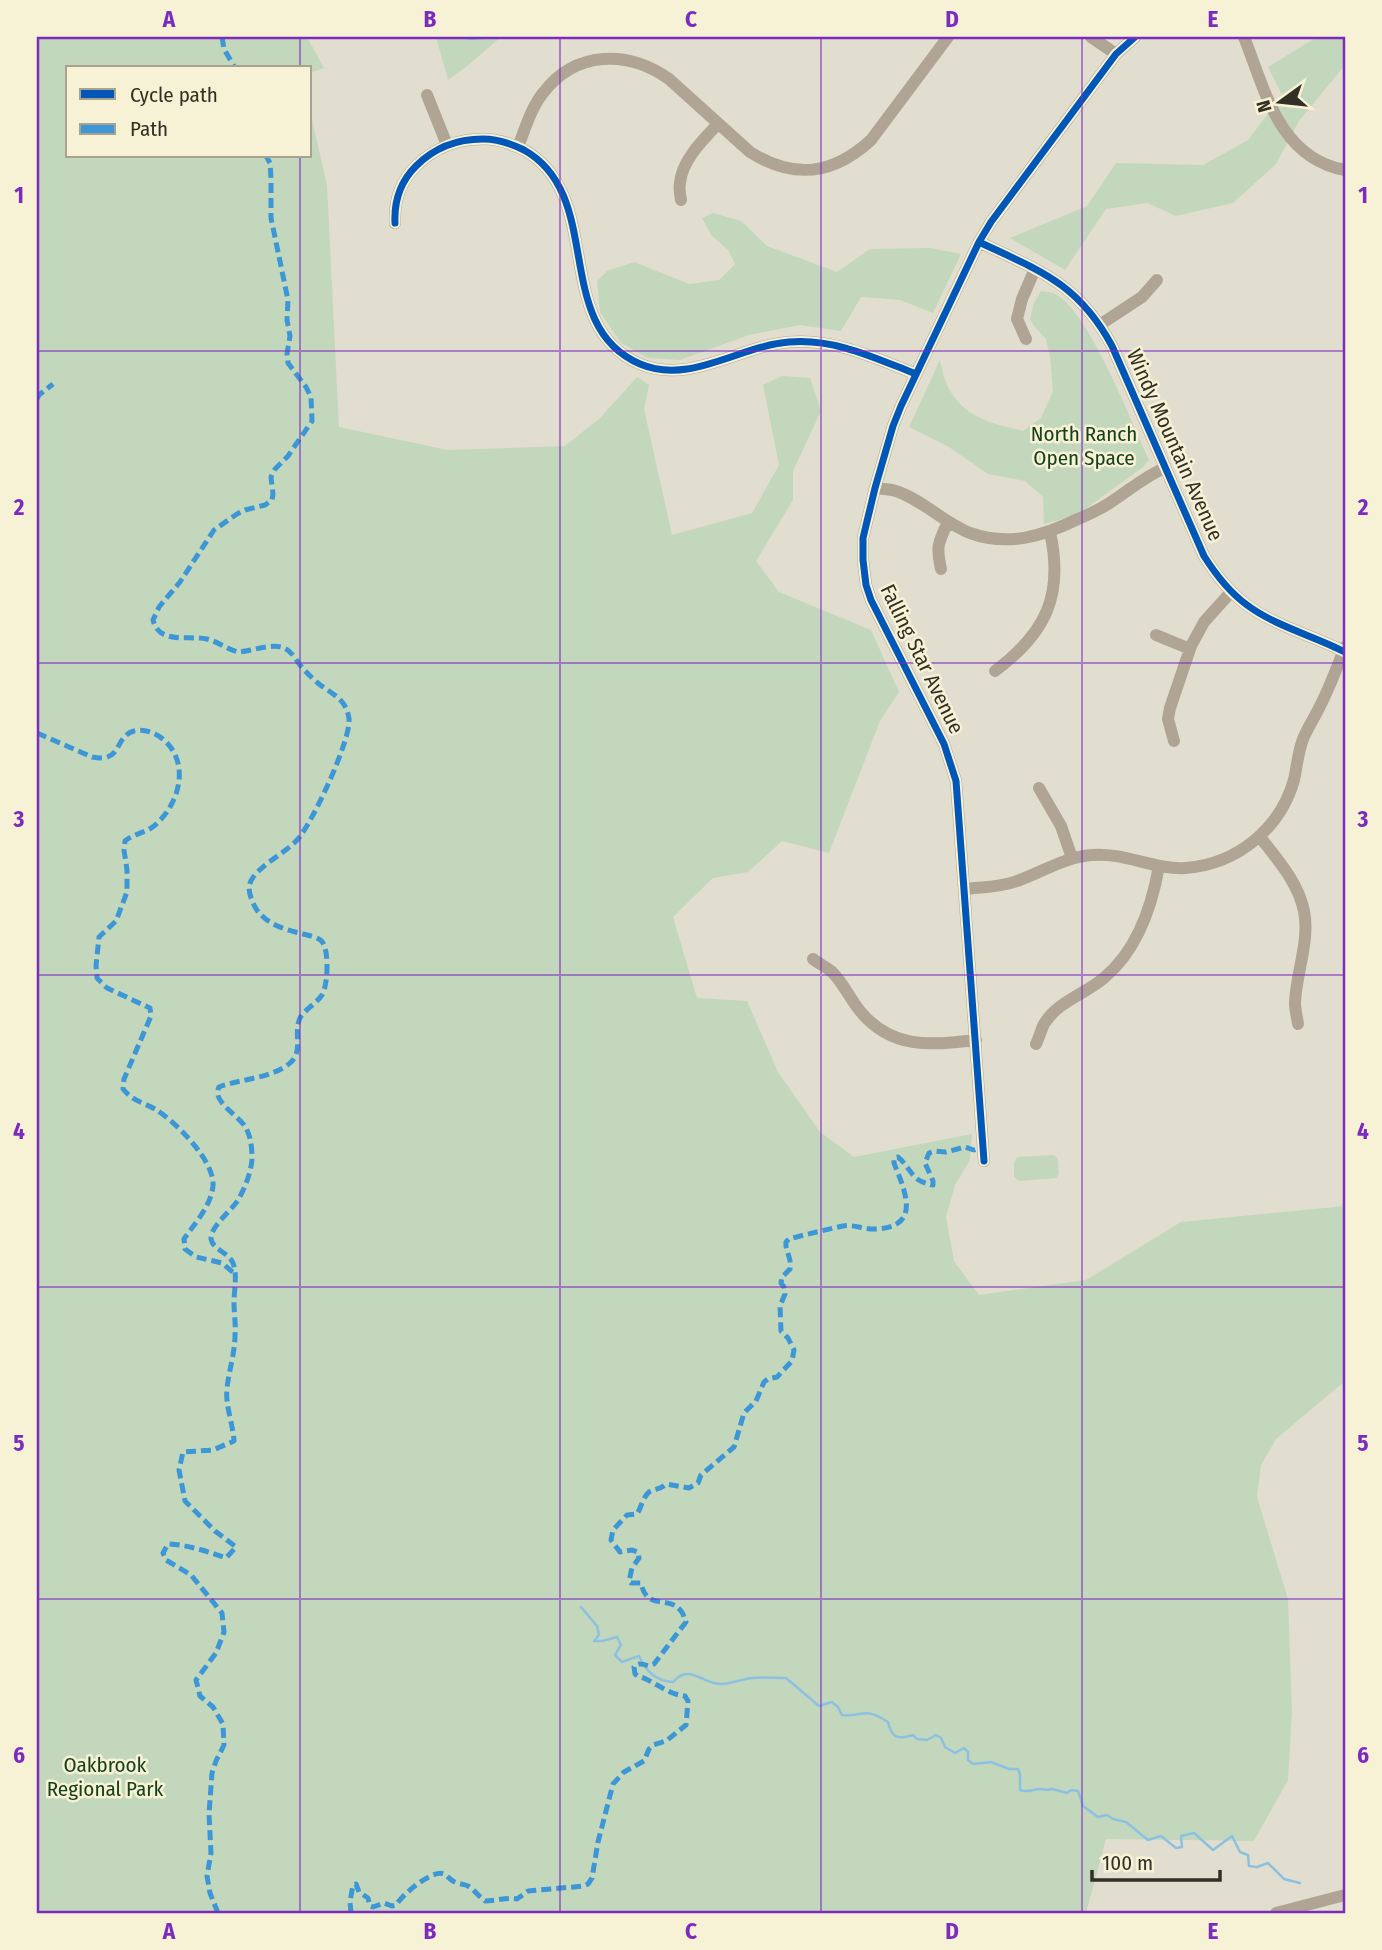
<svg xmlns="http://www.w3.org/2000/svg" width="1382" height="1950" font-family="'Fira Sans Condensed',sans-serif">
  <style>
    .green { fill: #c3d7bc }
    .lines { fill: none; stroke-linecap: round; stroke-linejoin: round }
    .stream { stroke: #8cc1e1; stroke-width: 2.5 }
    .minor { stroke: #b0a595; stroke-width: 12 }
    .quiet { stroke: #3d97d6; stroke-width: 5; stroke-dasharray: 10 5; stroke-linecap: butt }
    .cycleway-casing { stroke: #f7f1d5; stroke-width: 11 }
    .cycleway { stroke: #0057b8; stroke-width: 7 }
    .grid { fill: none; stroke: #7b2cbf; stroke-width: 2; stroke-opacity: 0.55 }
    .labels { text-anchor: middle; stroke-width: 5; stroke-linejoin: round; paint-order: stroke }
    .park-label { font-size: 21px; fill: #16421b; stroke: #f7f1d5 }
    .street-label { font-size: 21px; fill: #322f25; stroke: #f7f1d5 }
    .neatline { fill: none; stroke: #7b2cbf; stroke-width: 2.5 }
    .grid-label { font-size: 23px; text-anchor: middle; font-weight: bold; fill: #7b2cbf }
  </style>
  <rect width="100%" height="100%" fill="#e1ded0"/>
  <path class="green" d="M37 37H307L324 68 310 73V68H68V156H310V111L327 185 339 427 448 450 565 446 600 418 637 377 649 385 644 409 672 535 752 513 779 465 763 385 782 376 810 378 821 411 793 471V500L756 561 779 592 871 630 899 692 880 721 829 853 782 841 748 872 713 878 673 917 697 998 747 1001 778 1072 820 1132 854 1157 972 1134 970 1160 955 1185 946 1217 954 1261 979 1295 1086 1280 1181 1222 1345 1206V1381L1276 1439 1261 1465 1257 1497 1288 1599 1292 1711 1288 1780 1254 1841 1106 1839 1086 1913H37Z
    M436 37H501L466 67 448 80Z
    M1317 37H1345V65L1299 121 1276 164 1233 203 1176 216 1147 203 1106 209 1065 270 1010 238 1087 206 1116 163 1203 165 1248 140 1282 95 1268 67Z
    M713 213 741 221 767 246 837 272 870 249 930 248 961 254 933 313 900 300 861 297 841 331 800 325 749 335 680 360 648 358 621 343 600 312 597 281 607 271 634 262 689 284 719 280 735 264 728 250 711 235 702 218Z
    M1041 291C1046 292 1053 292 1057 295 1089 313 1132 423 1149 460L1143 467 1077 515 1044 524 1043 497 1025 481 988 474 949 447 909 427 940 360C942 369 944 379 948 387 965 419 992 423 1023 431L1041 418 1053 391 1050 357 1046 339 1034 326 1030 319 1034 303Z
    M1054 1155 1058 1159 1059 1174 1056 1178 1019 1181 1014 1177V1163L1017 1157Z"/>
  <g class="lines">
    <path class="stream" d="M468 37 469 39 494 37
      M581 1607 597 1626 599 1635 594 1641H602L617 1637 621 1645 615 1655 622 1662 639 1656C646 1671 655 1681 673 1682 689 1664 700 1682 719 1684 729 1685 741 1679 752 1678 763 1677 775 1678 786 1678L819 1706 832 1702 838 1707 842 1715C865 1717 863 1706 888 1722 892 1738 897 1740 913 1735L917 1739 927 1740 936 1735 941 1738 945 1747 955 1753 964 1748 968 1752V1760L973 1764 991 1762 1009 1769H1018L1020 1775V1790C1028 1793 1031 1790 1039 1789 1044 1789 1047 1791 1052 1789L1067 1793 1071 1790 1078 1791 1083 1806 1098 1817 1107 1815 1113 1819 1126 1822 1148 1840 1161 1836 1176 1848 1182 1847 1181 1836 1194 1833 1213 1850 1232 1836 1240 1852 1248 1855 1249 1866 1257 1867 1268 1863 1284 1879 1300 1883"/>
    <path class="minor" d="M1091 37 1116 54
      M1244 37C1265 90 1279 158 1345 170
      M427 95 447 145
      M518 147C525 129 531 108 543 93 576 50 628 50 669 79L750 152C794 180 833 175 871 140L948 37
      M681 200C680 195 679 188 680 183 682 160 703 140 718 124
      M395 223C394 202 400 182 416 166 434 148 458 139 483 139 497 139 512 144 524 150 606 196 550 325 640 364 690 385 739 346 789 342 834 338 875 358 916 374
      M979 242C1040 271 1078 283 1112 346L1204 556C1216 575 1229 592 1247 605 1275 626 1314 636 1345 652
      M1101 324 1142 297 1157 280
      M1026 339 1017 319 1022 299 1035 269
      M875 488C881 489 889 489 896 491 923 500 944 523 970 533 1009 547 1043 536 1078 519 1090 514 1101 509 1111 502 1130 490 1145 476 1165 468
      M941 569C936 546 938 543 948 522
      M1156 635 1190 649
      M995 671C1046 633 1064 595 1050 532
      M1174 741 1168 719 1170 708 1191 646 1204 622 1231 592
      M1039 788 1061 826 1072 858
      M1260 837C1277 859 1298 882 1304 911 1310 941 1296 973 1295 1003 1295 1010 1297 1017 1298 1024
      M965 889C982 887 1001 887 1017 881 1043 872 1064 857 1092 855 1124 852 1154 870 1186 868 1237 864 1280 829 1294 780 1297 766 1298 752 1303 739 1308 727 1315 717 1320 706 1330 687 1337 667 1345 647
      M813 959C818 963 826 967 831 971 843 982 850 999 860 1011 892 1050 931 1045 976 1040
      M1036 1044C1039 1038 1041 1030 1044 1024 1058 1001 1086 994 1105 977 1137 950 1152 906 1159 866
      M984 1161 956 781 944 744 871 600 866 585 863 560V538L875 488 893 426 901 406 979 242 991 222 1116 54 1135 37
      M1276 1913 1345 1895"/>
    <path class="quiet" d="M222 37 224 49 235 68
      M37 399 39 395 53 384
      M37 733 92 757C124 763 113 737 134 731 147 728 160 735 168 744 190 769 177 807 154 826 145 833 133 834 125 841L124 850 127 870V892L116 921 99 937 96 966 97 978 107 988 150 1008 151 1016 124 1079 123 1089C133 1101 142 1102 155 1109 176 1122 215 1161 213 1186 211 1206 195 1223 184 1239L185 1249 196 1257 222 1263 235 1274
      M218 1913 210 1893 207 1876 211 1853 209 1814 212 1773 216 1761 224 1745 223 1724 213 1707 200 1696 196 1680 216 1653 224 1632 222 1613 191 1575 166 1560 163 1553 168 1544C189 1545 206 1551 226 1558L236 1547 215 1531 185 1501 179 1470 183 1452 213 1450 234 1441C233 1423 225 1406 227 1388 229 1370 235 1353 235 1335 236 1325 234 1314 234 1303 234 1291 237 1278 234 1266 231 1252 213 1251 211 1239 210 1227 232 1210 238 1200 245 1188 251 1173 252 1159 252 1149 251 1137 246 1128 239 1115 211 1102 219 1087 240 1079 273 1078 290 1063 304 1051 293 1033 300 1018 305 1009 316 1004 322 995 328 985 329 953 323 943 317 931 272 936 255 907 252 901 249 894 249 887 251 869 285 854 297 840 312 824 351 740 349 719 349 717 347 710 346 708 341 697 328 691 319 684 312 678 306 672 300 665 296 660 292 652 286 649 273 642 253 651 239 652 228 650 219 642 207 639 188 635 159 645 153 620L159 607 180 582 214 530 237 514 245 510 265 505 272 500 273 494 271 477 275 469 288 456 312 421 311 397 306 387 288 363 287 354 290 336 287 320 288 300 271 218V178L270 163 266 156
      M351 1913 350 1902 353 1885 356 1884 359 1892 368 1898 370 1906 373 1907 384 1903 392 1906 396 1905C402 1895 432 1869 444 1874 448 1876 449 1879 453 1881 457 1884 464 1884 468 1886 475 1890 479 1897 485 1901 496 1901 507 1897 517 1899L528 1891 584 1886 588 1884 592 1878 598 1842 613 1784 624 1772 644 1761 649 1749 653 1745 666 1741 686 1725 688 1701 685 1696C666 1694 655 1681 638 1676L635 1674 634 1667C639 1662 643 1664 649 1666L654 1664 686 1622C684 1619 684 1614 681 1611 668 1594 647 1612 641 1583H631L629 1581 632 1568 639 1558 638 1552 632 1550 620 1552 611 1540 613 1530 627 1515 637 1514C641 1508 643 1497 649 1492 656 1488 660 1490 666 1484L689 1488 698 1483 701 1475 734 1447 744 1413 756 1401 764 1382 768 1379 777 1377 792 1361 794 1350 788 1338 781 1331 780 1306 785 1294 784 1287 781 1283 782 1277 790 1269C792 1257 785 1252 786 1242L789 1239C807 1234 825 1230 843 1226 853 1224 865 1230 876 1229 922 1227 905 1191 894 1163V1158L898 1157C913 1170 910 1181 933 1185V1181L925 1163 929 1153 935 1151 946 1152 965 1147 974 1150 983 1147"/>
    <defs>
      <path id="cycleway" d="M395 223C394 202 400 182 416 166 434 148 458 139 483 139 497 139 512 144 524 150 606 196 550 325 640 364 690 385 739 346 789 342 834 338 875 358 916 374
        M979 242C1040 271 1078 283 1112 346L1204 556C1216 575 1229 592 1247 605 1275 626 1314 636 1345 652
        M984 1161 956 781 944 744 871 600 866 585 863 560V538L875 488 893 426 901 406 979 242 991 222 1116 54 1135 37"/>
    </defs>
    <use href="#cycleway" class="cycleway-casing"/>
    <use href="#cycleway" class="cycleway"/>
  </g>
  <path class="grid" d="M300 37V68M560 37V1913M821 37V1913M1082 37V1913M300 156V1913M37 351H1345M37 663H1345M37 975H1345M37 1287H1345M37 1599H1345"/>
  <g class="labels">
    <g class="park-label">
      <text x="1084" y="441">North Ranch<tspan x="1084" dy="24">Open Space</tspan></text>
      <text x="105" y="1772">Oakbrook<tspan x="105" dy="24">Regional Park</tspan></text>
    </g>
    <g class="street-label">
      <text transform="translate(1175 445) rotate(66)" y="7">Windy Mountain Avenue</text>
      <text transform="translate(922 659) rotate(64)" y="7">Falling Star Avenue</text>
    </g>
  </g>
  <rect width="1382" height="1950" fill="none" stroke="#f7f1d5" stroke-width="77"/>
  <rect x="66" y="66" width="245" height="91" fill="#f7f1d5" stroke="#a8a38f" stroke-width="2"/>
  <rect x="80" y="89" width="35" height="10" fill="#0057b8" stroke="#a8a38f" stroke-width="2"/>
  <text x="130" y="102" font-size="21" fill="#322f25">Cycle path</text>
  <rect x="80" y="124" width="35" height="10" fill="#3d97d6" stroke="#a8a38f" stroke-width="2"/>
  <text x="130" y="136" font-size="21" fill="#322f25">Path</text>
  <g transform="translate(1280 102) rotate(255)" stroke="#f7f1d5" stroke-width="5" paint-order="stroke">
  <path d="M0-5L12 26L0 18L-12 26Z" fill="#322f25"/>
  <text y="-10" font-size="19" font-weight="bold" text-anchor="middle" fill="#322f25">N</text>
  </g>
  <path d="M1092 1870v10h128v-10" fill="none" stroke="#322f25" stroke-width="3.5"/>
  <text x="1102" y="1870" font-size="21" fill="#322f25" stroke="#f7f1d5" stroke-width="5" paint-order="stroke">100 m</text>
  <rect x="38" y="38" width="1306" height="1874" class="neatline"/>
  <g class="grid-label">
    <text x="169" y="27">A</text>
    <text x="430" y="27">B</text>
    <text x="691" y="27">C</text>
    <text x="952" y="27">D</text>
    <text x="1213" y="27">E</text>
    <text x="19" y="203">1</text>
    <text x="1363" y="203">1</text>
    <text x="19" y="515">2</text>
    <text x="1363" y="515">2</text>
    <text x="19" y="827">3</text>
    <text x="1363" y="827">3</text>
    <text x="19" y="1139">4</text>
    <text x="1363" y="1139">4</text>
    <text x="19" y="1451">5</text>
    <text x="1363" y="1451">5</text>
    <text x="19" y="1763">6</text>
    <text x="1363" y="1763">6</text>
    <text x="169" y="1939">A</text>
    <text x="430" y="1939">B</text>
    <text x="691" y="1939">C</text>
    <text x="952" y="1939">D</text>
    <text x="1213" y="1939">E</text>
  </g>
</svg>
